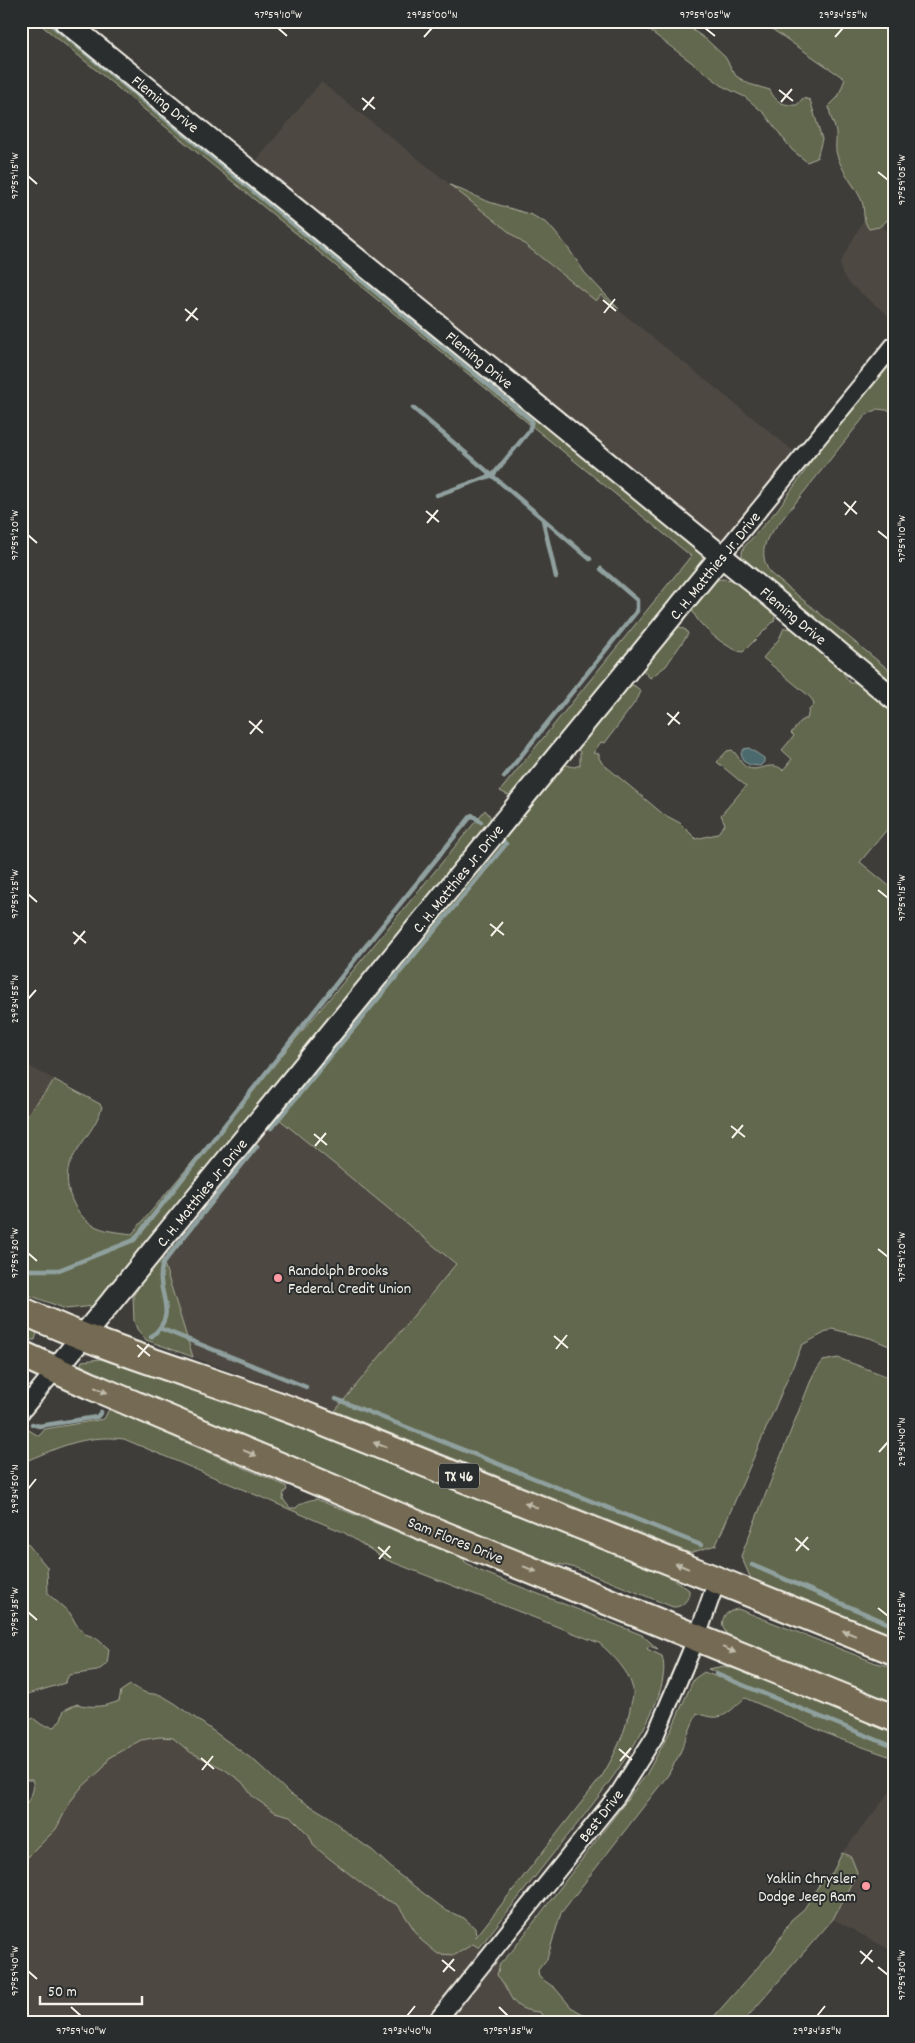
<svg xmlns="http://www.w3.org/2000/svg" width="915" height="2043" font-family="Dekko,sans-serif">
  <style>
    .built { fill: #4e4843 }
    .green { fill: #62684e; stroke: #abac9b }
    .water { fill: #4c6a6d; stroke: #8fa09e }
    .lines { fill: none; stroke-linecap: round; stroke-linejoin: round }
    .stream { stroke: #8fa09e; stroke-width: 4.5 }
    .minor-casing { stroke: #f4f1e8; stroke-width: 20 }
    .tertiary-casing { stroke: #f4f1e8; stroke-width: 25 }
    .primary-casing { stroke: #f4f1e8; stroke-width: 30 }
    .minor { stroke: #2a2d2e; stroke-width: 16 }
    .tertiary { stroke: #2a2d2e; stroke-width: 21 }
    .primary { stroke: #746b52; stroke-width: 26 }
    .oneway { fill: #c1bbac }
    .ticks { fill: none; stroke: #f4f1e8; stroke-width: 2 }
    .poi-dot { fill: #ff9aa2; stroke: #2a2d2e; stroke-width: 2 }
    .labels { text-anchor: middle; stroke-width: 4; stroke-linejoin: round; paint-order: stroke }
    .shield { fill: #2a2d2e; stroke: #b7b6b0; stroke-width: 1 }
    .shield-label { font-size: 15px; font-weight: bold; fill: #f4f1e8 }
    .street-label { font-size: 16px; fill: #f4f1e8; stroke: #2a2d2e }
    .poi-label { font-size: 16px; fill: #f4f1e8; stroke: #2a2d2e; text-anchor: start }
    .neatline { fill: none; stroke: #f4f1e8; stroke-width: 2 }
    .ticks-label { font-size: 12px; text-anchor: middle; fill: #f4f1e8 }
  </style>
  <rect width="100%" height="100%" fill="#3f3d3a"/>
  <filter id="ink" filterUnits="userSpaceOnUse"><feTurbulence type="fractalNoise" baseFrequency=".02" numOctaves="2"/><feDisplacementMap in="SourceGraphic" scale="10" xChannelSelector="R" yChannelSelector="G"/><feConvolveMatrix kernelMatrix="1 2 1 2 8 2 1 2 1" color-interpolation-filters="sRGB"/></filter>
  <g filter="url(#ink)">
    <path class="built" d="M760 21H894V215L883 227 894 236V320L850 284 842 273 840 263 863 221 864 210 862 200 847 179 836 154V129L830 117 829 106 838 97 845 79Z
      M321 82 596 300 600 295 796 453 721 542H713L252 166Z
      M21 1062 55 1080 21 1122Z
      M273 1114 456 1264 335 1411 193 1357 161 1254Z
      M141 1696 577 2022H21V1840Z
      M894 1787V1952L833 1919 842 1853Z"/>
    <path class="green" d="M36 21H54L701 551 703 562 515 794 508 795 500 791 691 556Z
      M637 21H680L707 40 725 57 736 76 749 84 770 90C775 102 784 106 797 105L803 98 810 100 822 139 817 158 807 162 792 150 764 113 745 97 724 87Z
      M760 21H894V202L892 201V216L879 227 869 229C861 218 866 210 861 199 854 184 842 172 837 155 834 147 838 136 835 128 832 119 830 117 829 106L838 97 845 79Z
      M450 185 486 201 532 215 548 224 566 245 585 273 619 309 601 295 596 301Z
      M894 353V411L877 409 865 416 768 537C762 549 762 560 770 573L894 674V688L742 562V552L744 547 777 510 805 471 815 453Z
      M721 579 735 580 776 613 774 621 743 652C729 651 692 622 692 607L711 582Z
      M677 626 686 630 688 634 666 666 650 678 642 669Z
      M784 628 797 629 849 669 843 673 850 683 864 682 894 706V821L860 862 894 890V1348L870 1338 832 1329 802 1345 716 1545 690 1553 335 1411 456 1264 273 1114 563 764 574 767 580 765V752L578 749H573L628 684 635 686 641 691 638 698 605 743 601 742 593 753 599 754V758L602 763 663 814 680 823 696 839 717 834 725 824 721 815 746 786 717 762 727 751 732 750C739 755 740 765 748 768 761 772 771 760 783 770L792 759 782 750 794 736 791 733 803 719H807L809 710 814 705 813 701 809 696 763 658 779 639Z
      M485 810 490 816V824L94 1306 66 1309 21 1292V1122L55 1080 100 1104 102 1107C97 1126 80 1143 71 1161 60 1184 75 1218 97 1227 108 1232 120 1232 132 1234L356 967Z
      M161 1254 193 1357 146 1340 137 1329 134 1321 133 1296Z
      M21 1323 37 1333 35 1340H30L21 1337Z
      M838 1358 894 1379V1618L891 1620 894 1621V1637L751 1579 741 1556 813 1375 823 1361Z
      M101 1359 186 1388 237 1402 661 1570C669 1578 679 1582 689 1590 690 1599 682 1608 673 1607L576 1568 524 1556 173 1410 80 1367 82 1361Z
      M109 1409 286 1486 287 1490 284 1492 283 1499 290 1508H296C301 1502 309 1500 316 1499L464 1559 465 1562 478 1570 642 1635 658 1649 649 1646 647 1649 662 1656C678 1705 583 1817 552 1855 528 1886 503 1917 479 1948L473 1944 455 1955 438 1954 421 1940 398 1905 378 1896 330 1859 314 1846 309 1835 290 1816 275 1812 253 1797 242 1782 224 1769 190 1752 173 1738 160 1737 141 1740 110 1757 102 1769 80 1789 70 1802 56 1829 21 1864C21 1849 19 1831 21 1816 23 1803 38 1794 32 1780H21V1727L33 1718 42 1725 55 1727 61 1719 64 1710 77 1704C92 1708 104 1707 119 1701L121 1691 130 1685 146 1693 161 1695 176 1704 256 1762 289 1793 328 1816 350 1835 372 1850 398 1874 447 1911 464 1918 475 1928 476 1937 602 1776C616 1753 626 1731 631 1704 632 1700 634 1694 633 1689 628 1670 614 1656 599 1643L387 1560 343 1532 124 1439C83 1434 58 1448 21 1463V1436L27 1429 39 1436 45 1429 104 1419Z
      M21 1536 47 1567 48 1594 70 1613 76 1624 85 1634 96 1638 109 1649 107 1664 97 1671 69 1675 65 1683 21 1696Z
      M738 1609 876 1663 894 1667V1705L729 1637C718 1624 721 1612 738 1609Z
      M724 1666 739 1670 894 1733V1758L837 1738 745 1698C726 1714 723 1723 697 1713L679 1755 668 1775 561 1913 547 1959 538 1970 539 1977 555 1988 571 2007 596 2022H546L540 2012C507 2010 514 1994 497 1975L500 1964 512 1951 646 1775 672 1728 691 1685 694 1679 704 1672 720 1678V1674L708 1669Z
      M842 1853 851 1857 857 1872 833 1919 743 2022H709L773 1950 791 1920 804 1909 821 1882 833 1872Z"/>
    <path class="water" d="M749 748 764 758V762L760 766 750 765 743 761 741 753 744 749Z"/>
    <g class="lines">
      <path class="stream" d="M47 21 532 421 529 431 493 475 437 495
        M413 408 590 559
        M543 520 556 577
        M504 777 637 611V600L601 569
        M271 1128 506 844 503 841
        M21 1270H59L134 1240 361 952 472 815 481 822
        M162 1329 306 1387
        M151 1337C182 1311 153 1294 163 1263L257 1146
        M336 1399 701 1545
        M32 1424 39 1426 97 1417 101 1412
        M752 1565 894 1626
        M716 1674 894 1747"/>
      <defs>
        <path id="minor" d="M721 556 894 345
          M21 1412 56 1369
          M436 2022 617 1796 655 1736 697 1637 717 1580"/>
        <path id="tertiary" d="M65 21 790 612 894 699
          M56 1369 721 556"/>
        <path id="primary" d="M21 1310C115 1354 215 1380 312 1418L894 1651
          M21 1354 91 1386 422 1526 894 1718"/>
      </defs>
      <use href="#minor" class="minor-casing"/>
      <use href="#tertiary" class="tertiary-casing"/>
      <use href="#primary" class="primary-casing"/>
      <use href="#minor" class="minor"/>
      <use href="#tertiary" class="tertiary"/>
      <use href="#primary" class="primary"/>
    </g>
    <defs><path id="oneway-solid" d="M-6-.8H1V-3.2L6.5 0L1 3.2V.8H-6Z" transform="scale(1.25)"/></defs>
    <g class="oneway">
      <use href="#oneway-solid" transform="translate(101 1390) rotate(23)"/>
      <use href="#oneway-solid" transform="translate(380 1445) rotate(-159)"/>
      <use href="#oneway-solid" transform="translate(250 1453) rotate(23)"/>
      <use href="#oneway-solid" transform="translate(531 1505) rotate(-158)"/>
      <use href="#oneway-solid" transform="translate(682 1566) rotate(-158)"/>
      <use href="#oneway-solid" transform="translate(530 1569) rotate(22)"/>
      <use href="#oneway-solid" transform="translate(849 1633) rotate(-158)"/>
      <use href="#oneway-solid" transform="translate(729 1650) rotate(22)"/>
    </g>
  </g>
  <path class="ticks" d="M278 28 287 36M705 28 715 36M424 37 432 28M835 37 843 28M779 90 793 101M362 98 375 109M781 102 792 89M363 110 374 97M878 172 888 180M28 176 37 184M603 300 616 311M185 309 198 320M604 313 615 299M186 321 197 308M844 502 857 514M426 511 439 522M845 515 856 501M427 523 438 510M878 531 888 539M28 535 37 543M667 713 680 724M249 721 263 733M668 725 679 712M250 734 262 720M878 890 888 898M28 894 37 902M490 924 504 935M73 932 86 943M491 936 503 922M74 944 85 931M28 999 36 990M731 1126 745 1137M314 1134 327 1145M732 1138 743 1125M315 1146 326 1133M878 1249 888 1257M28 1253 37 1261M554 1336 568 1348M137 1345 150 1356M556 1349 567 1335M138 1357 149 1344M879 1452 888 1442M28 1489 36 1479M795 1538 809 1550M378 1547 391 1558M796 1551 808 1537M379 1559 390 1546M878 1608 888 1616M28 1612 37 1620M619 1749 632 1760M201 1758 214 1769M620 1761 631 1748M202 1770 213 1756M860 1951 873 1962M442 1960 455 1971M861 1964 872 1950M878 1967 888 1975M28 1971 37 1979M443 1972 454 1959M71 2007 81 2016M499 2007 508 2016M407 2016 415 2006M817 2016 825 2006"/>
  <g class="poi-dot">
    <circle cx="278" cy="1278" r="5"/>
    <circle cx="866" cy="1886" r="5"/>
  </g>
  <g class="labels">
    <rect class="shield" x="439" y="1463.5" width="40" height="25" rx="4"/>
    <g class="shield-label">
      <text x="459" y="1481">TX 46</text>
    </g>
    <g class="street-label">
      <text transform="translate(166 103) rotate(39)" y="6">Fleming Drive</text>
      <text transform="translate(480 359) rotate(39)" y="6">Fleming Drive</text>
      <text transform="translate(714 565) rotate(-51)" y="6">C. H. Matthies Jr. Drive</text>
      <text transform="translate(794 615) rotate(40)" y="6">Fleming Drive</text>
      <text transform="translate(457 878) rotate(-51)" y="6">C. H. Matthies Jr. Drive</text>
      <text transform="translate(201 1192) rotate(-51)" y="6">C. H. Matthies Jr. Drive</text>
      <text transform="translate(456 1539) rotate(22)" y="6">Sam Flores Drive</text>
      <text transform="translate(600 1815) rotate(-52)" y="6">Best Drive</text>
    </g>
    <g class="poi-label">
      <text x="288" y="1275">Randolph Brooks<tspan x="288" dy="18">Federal Credit Union</tspan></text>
      <text x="856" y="1883" text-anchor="end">Yaklin Chrysler<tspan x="856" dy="18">Dodge Jeep Ram</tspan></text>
    </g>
  </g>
  <rect width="915" height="2043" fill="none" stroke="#2a2d2e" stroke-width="55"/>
  <path d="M40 1996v8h102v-8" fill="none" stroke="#f4f1e8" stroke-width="2.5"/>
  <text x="48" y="1996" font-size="15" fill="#f4f1e8" stroke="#2a2d2e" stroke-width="4" paint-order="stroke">50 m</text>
  <rect x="28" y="28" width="860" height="1988" class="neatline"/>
  <g class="ticks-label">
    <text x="278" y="18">97°59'10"W</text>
    <text x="432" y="18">29°35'00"N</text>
    <text x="705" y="18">97°59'05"W</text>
    <text x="843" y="18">29°34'55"N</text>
    <text transform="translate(14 176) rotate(-90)" y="4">97°59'15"W</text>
    <text transform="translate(901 180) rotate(-90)" y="4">97°59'05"W</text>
    <text transform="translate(14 535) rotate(-90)" y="4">97°59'20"W</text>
    <text transform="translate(901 539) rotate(-90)" y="4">97°59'10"W</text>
    <text transform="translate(14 894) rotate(-90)" y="4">97°59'25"W</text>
    <text transform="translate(901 898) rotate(-90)" y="4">97°59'15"W</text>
    <text transform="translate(14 999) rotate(-90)" y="4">29°34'55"N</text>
    <text transform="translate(14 1253) rotate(-90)" y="4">97°59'30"W</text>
    <text transform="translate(901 1257) rotate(-90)" y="4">97°59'20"W</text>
    <text transform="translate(901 1442) rotate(-90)" y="4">29°34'40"N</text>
    <text transform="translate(14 1489) rotate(-90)" y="4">29°34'50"N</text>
    <text transform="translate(14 1612) rotate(-90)" y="4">97°59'35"W</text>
    <text transform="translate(901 1616) rotate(-90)" y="4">97°59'25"W</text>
    <text transform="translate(14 1971) rotate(-90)" y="4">97°59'40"W</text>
    <text transform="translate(901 1975) rotate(-90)" y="4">97°59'30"W</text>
    <text x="81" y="2034">97°59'40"W</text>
    <text x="407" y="2034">29°34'40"N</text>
    <text x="508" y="2034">97°59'35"W</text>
    <text x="817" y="2034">29°34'35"N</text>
  </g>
</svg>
